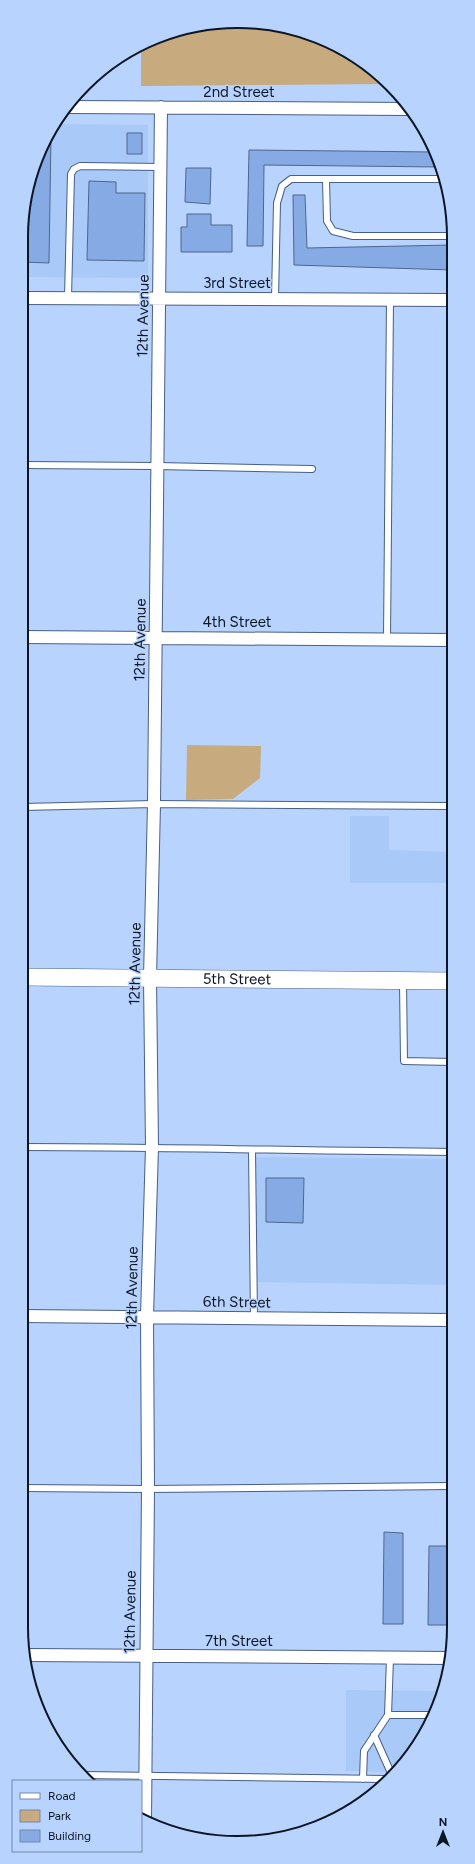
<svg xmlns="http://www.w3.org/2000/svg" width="475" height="1864" font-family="Figtree,sans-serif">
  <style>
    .built { fill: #a9c9f9 }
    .green { fill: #c7aa7d }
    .building { fill: #86abe4; stroke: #4e668b }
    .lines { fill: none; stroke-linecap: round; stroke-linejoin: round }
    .lane-casing { stroke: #475f84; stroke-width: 8 }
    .street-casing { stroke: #475f84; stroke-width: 14 }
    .secondary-casing { stroke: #475f84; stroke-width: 18 }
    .lane { stroke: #fff; stroke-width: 6 }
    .street { stroke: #fff; stroke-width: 12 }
    .secondary { stroke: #fff; stroke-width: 17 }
    .labels { text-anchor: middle; stroke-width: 3; stroke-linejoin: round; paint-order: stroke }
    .street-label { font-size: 15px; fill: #0d1625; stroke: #b8d3fd }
    .rim { fill: none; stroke: #0d1625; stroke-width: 2 }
  </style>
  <rect width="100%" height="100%" fill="#b8d3fd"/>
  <path class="built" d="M54 124 148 125V278L23 277V209L50 129Z
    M350 816H389V850L452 852V883H350Z
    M256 1157 452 1159V1285L254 1282Z
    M346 1690 440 1691 425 1735 393 1772 346 1771Z"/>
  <path class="green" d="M266 23 333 43 391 84 141 86V48L182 28Z
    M187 745 261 746 260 778 233 799 186 800Z"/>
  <path class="building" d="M127 133H142V154H127Z
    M48 135H51L49 263 23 262V209Z
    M249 150 435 152 439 167 264 165 263 246H247Z
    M186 168H211L210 204 185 202Z
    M89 181 116 182V193H145L144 261 87 260Z
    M293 195H305L307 248 452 245V270L294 265Z
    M187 214H211V225H232V252H181V227H187Z
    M266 1178H304L303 1223 266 1222Z
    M384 1532 403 1533V1624H383Z
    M429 1546H449L448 1625H428Z"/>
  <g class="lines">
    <defs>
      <path id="lane" d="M326 179 327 221 333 231 353 236H452
        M68 298 71 174 74 169 80 166 161 167
        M275 299 277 203 282 186 291 179H443
        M23 465 157 466 312 469
        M387 639 390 300
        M22 807 154 804 452 806
        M403 982 404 1061 452 1062
        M22 1147C165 1147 309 1151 452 1152
        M252 1150 254 1319
        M21 1488 148 1489 452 1486
        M390 1658 388 1715H432
        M374 1735 391 1773
        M82 1775 386 1779
        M363 1779 364 1751 388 1715"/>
      <path id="street" d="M70 107 408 109
        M23 298 452 300
        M22 637 452 640
        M21 1316 452 1320
        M27 1655 451 1658
        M145 1821 148 1489 147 1316 152 1147 150 978 154 804 161 107"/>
      <g id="secondary">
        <path id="s1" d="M22 977 452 981"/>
      </g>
    </defs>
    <use href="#lane" class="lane-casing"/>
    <use href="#street" class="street-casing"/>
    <use href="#secondary" class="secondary-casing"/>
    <use href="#lane" class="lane"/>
    <use href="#street" class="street"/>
    <use href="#secondary" class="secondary"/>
  </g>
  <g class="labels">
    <g class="street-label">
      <text x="239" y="97">2nd Street</text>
      <text x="237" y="288">3rd Street</text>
      <text transform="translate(143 316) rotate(-89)" y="5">12th Avenue</text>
      <text x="237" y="627">4th Street</text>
      <text transform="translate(140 640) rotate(-89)" y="5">12th Avenue</text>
      <text transform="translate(135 964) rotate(-89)" y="5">12th Avenue</text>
      <text dy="5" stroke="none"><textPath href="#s1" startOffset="215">5th Street</textPath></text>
      <text transform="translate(132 1288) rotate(-89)" y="5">12th Avenue</text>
      <text transform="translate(237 1302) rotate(1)" y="5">6th Street</text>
      <text transform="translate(130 1612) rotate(-89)" y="5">12th Avenue</text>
      <text x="239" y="1646">7th Street</text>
    </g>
  </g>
  <path d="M0 0H475V1864H0ZM237 28H238A209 209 0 0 1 447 237V1627A209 209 0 0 1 238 1836H237A209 209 0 0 1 28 1627V237A209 209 0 0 1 237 28Z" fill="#b8d3fd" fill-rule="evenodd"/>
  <path class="rim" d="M237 28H238A209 209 0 0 1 447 237V1627A209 209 0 0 1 238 1836H237A209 209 0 0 1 28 1627V237A209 209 0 0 1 237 28Z"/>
  <rect x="12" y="1780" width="130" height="72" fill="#b8d3fd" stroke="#7487a7"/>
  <rect x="20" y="1793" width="20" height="6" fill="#ffffff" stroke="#7487a7"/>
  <text x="48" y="1800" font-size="12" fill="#0d1625">Road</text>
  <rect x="20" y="1810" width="20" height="12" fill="#c7aa7d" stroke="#7487a7"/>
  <text x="48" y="1820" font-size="12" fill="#0d1625">Park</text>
  <rect x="20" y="1830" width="20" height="12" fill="#86abe4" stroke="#7487a7"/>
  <text x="48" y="1840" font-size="12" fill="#0d1625">Building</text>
  <g transform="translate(443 1832)" stroke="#b8d3fd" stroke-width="3" paint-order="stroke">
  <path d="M0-3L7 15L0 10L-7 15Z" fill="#0d1625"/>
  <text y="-6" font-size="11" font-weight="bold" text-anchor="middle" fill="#0d1625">N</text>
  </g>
</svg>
